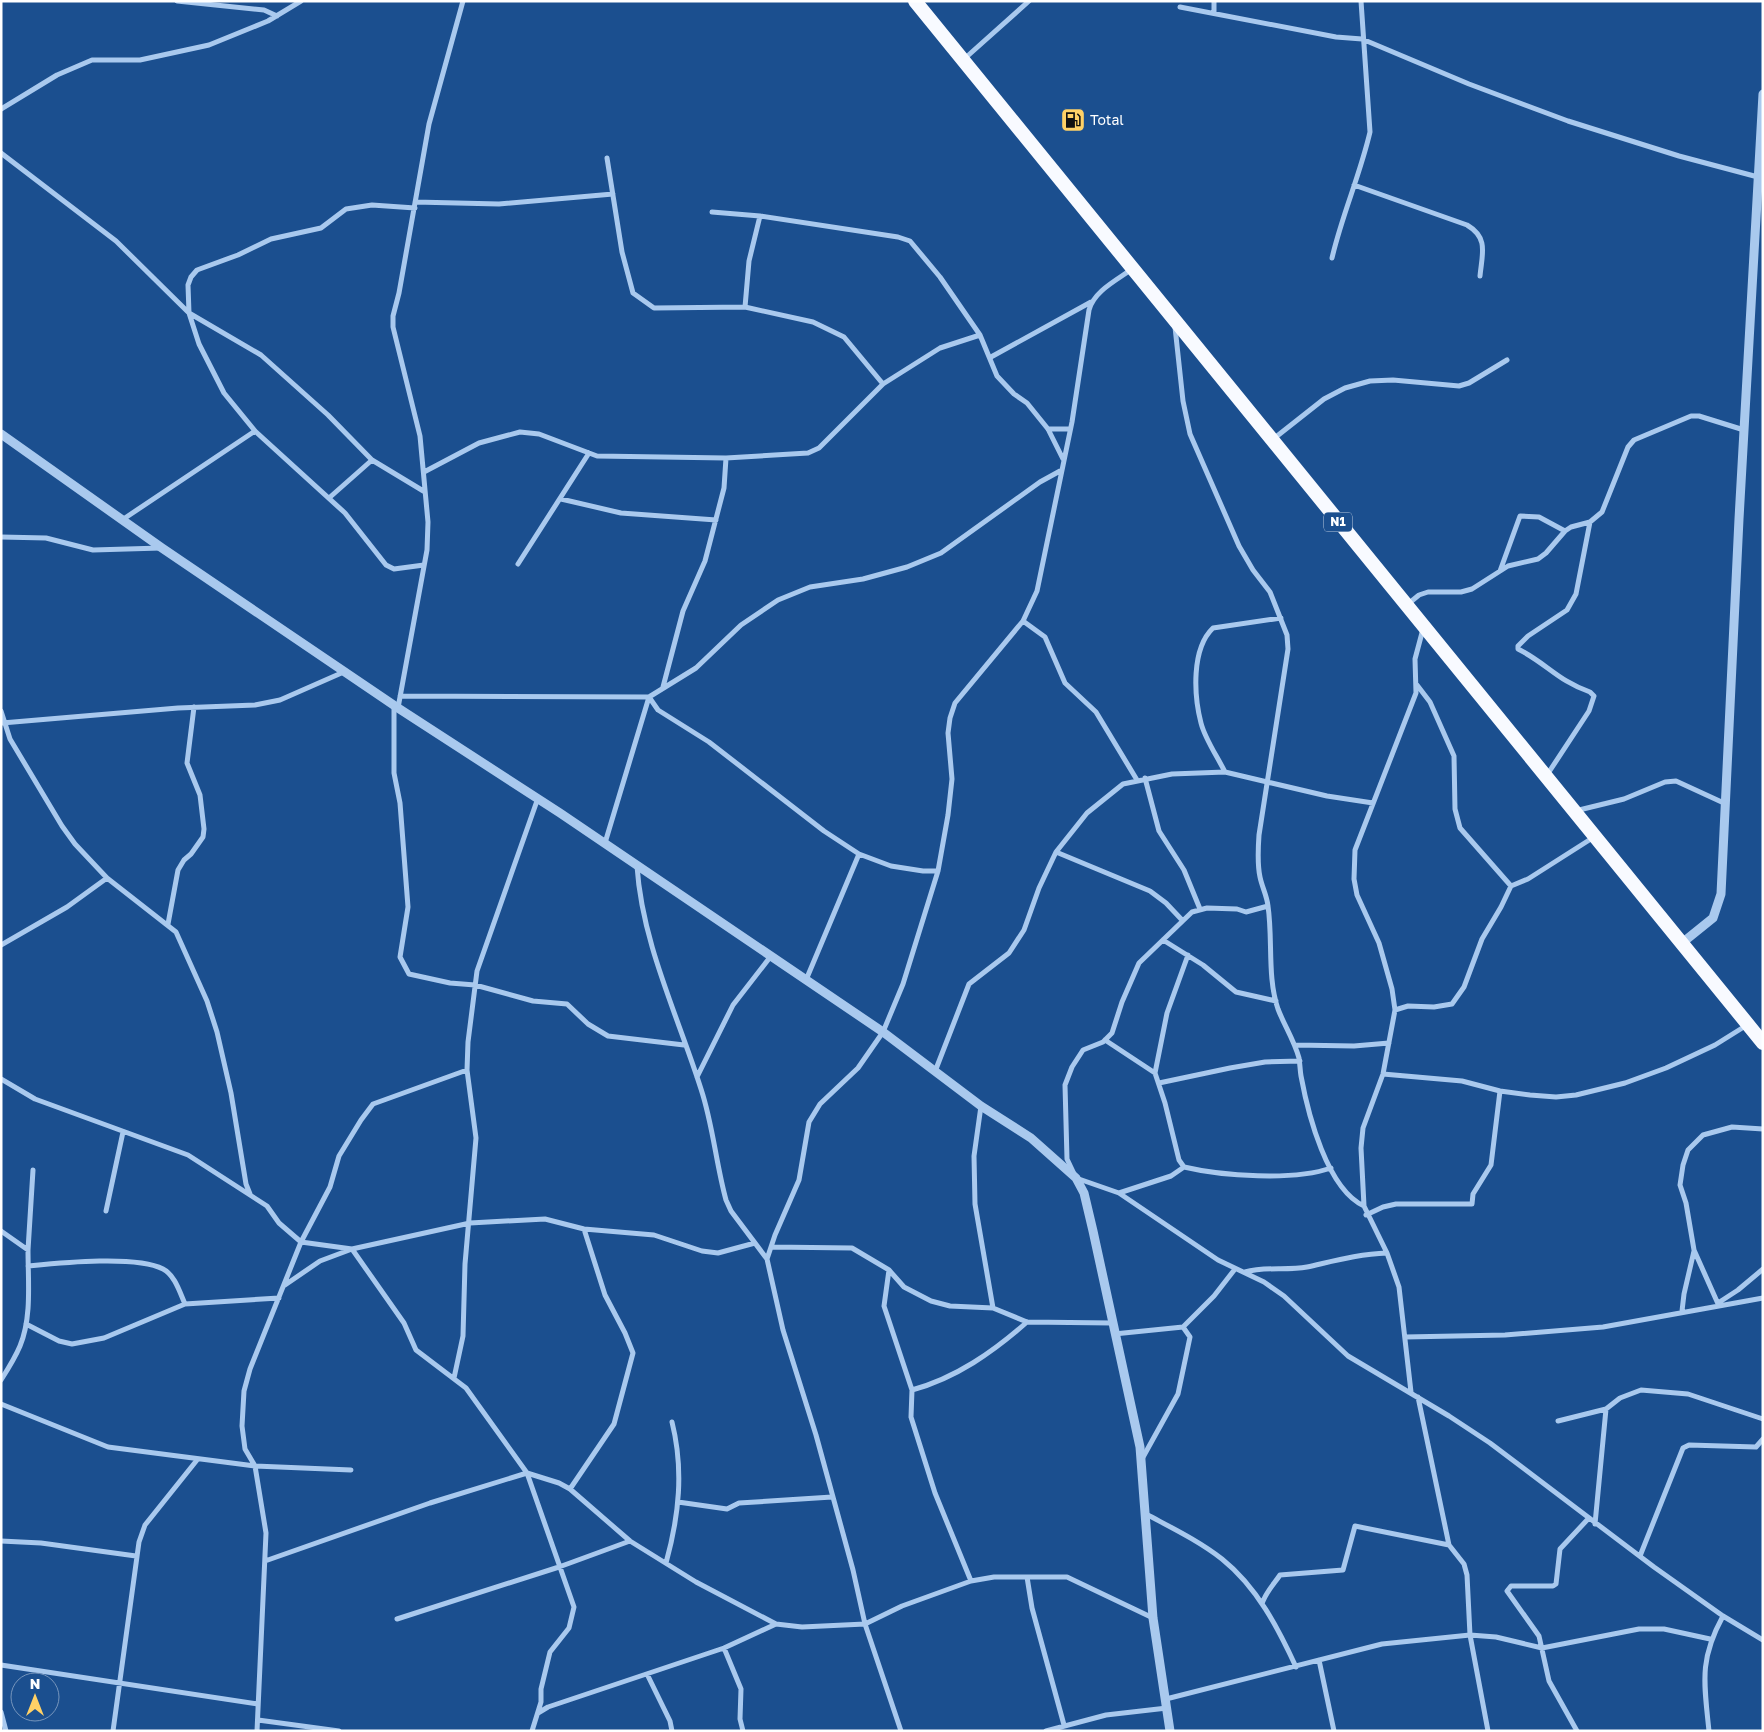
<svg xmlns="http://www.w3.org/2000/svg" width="1764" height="1732" font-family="'Golos Text',sans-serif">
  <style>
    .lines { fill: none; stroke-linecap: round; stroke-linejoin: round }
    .minor { stroke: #a9c9ee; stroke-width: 5 }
    .tertiary { stroke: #a9c9ee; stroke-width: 9 }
    .trunk { stroke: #f8faff; stroke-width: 14 }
    .labels { text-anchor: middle; stroke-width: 5; stroke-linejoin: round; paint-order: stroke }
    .shield { fill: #1b4f8f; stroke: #bbcadd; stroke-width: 1 }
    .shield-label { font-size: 12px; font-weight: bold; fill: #fff }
    .poi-label { font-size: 14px; fill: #fff; stroke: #1b4f8f; text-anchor: start }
  </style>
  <rect width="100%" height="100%" fill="#1b4f8f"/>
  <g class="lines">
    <path class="minor" d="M177 1 264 10 277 16
      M1180 7 1336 37 1362 39 1469 84 1568 121 1679 156 1758 177
      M1214 13V1
      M963 60 1029 1
      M1 109 57 75 92 60H140L209 45 268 21 301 1
      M1 153 116 241 189 313 261 355 328 415 372 460 425 492
      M607 158 622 252 633 293 654 308 745 307 813 322 844 337 883 384
      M1354 185 1467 225C1489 238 1482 254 1480 276
      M415 202 499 204 613 194
      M415 208 372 205 346 209 321 228 271 239 238 255 197 270 191 277 188 285 189 313 199 344 224 393 255 431 345 513 386 565 394 569 424 565
      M712 212 760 216 898 237 910 241 940 277 980 335 997 376 1014 394 1027 403 1048 429 1063 459
      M1332 258C1342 215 1360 175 1370 132L1361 1
      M745 307 749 261 760 216
      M1175 327 1183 401 1190 434 1239 546 1253 570 1270 592 1287 635 1288 649 1259 835C1258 849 1257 863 1260 877 1262 887 1267 896 1268 906 1273 940 1267 977 1278 1009 1284 1025 1294 1040 1299 1058 1300 1064 1300 1070 1301 1076 1308 1114 1327 1189 1364 1206
      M991 357 1091 302
      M1048 429H1070
      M1272 440 1324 399 1345 388 1370 381 1393 380 1459 386 1469 383 1507 360
      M424 472 479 443 520 432 539 434 597 456 726 458 808 453 819 448 883 384 940 348 980 335
      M329 498 372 460
      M561 499 621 513 716 520
      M122 520 255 431
      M1 537 46 538 93 550 161 548
      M518 564 589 453
      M1500 571 1520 516 1539 517 1565 531
      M1408 604 1419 595 1428 592H1461L1472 589 1508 566 1538 559 1546 553 1565 531 1571 527 1590 522 1602 512 1628 447 1634 440 1691 416H1699L1744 430
      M1023 621 1045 637 1065 683 1096 712 1137 780
      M1417 685 1430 702 1454 756 1455 809 1460 828 1511 886 1528 879 1594 837
      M663 687 683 611 705 561 724 488 726 458
      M400 696 649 697
      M649 697 658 710 709 742 824 831 859 854 891 866 923 871H938
      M394 706V773L400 803 408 907 400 957 409 974 450 983 475 985 533 1001 567 1004 588 1024 608 1036 684 1045
      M398 708 427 550 428 522 420 436 393 327V316L399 293 429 124 463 1
      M1 711 10 739 62 826 75 844 107 878 176 932 207 1001 217 1032 231 1093 246 1184 250 1194
      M2 723 178 708 255 705 280 700 346 671
      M1225 772C1217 756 1205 739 1201 723 1194 696 1191 649 1213 628L1281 618
      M1547 775 1589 711 1594 696 1590 692C1558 681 1546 663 1518 649V646L1528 636 1567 610 1576 594 1590 522
      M1145 778 1159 831 1184 870 1200 909
      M1575 811 1624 799 1665 782 1676 781 1726 804
      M605 843 649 697 696 668 741 625 778 600 810 587 863 579 907 567 941 553 1040 482 1060 471
      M1056 852 1150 891 1166 903 1182 920
      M637 866C642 943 678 1016 701 1089 713 1125 716 1164 726 1200L731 1211 767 1259 783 1330 816 1435 853 1570 865 1624 901 1731
      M1268 906 1246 912 1237 909 1207 908 1192 912 1139 963 1122 1002 1112 1033 1103 1042 1083 1050 1072 1067 1065 1085 1067 1159 1076 1178 1119 1193 1218 1260 1264 1282 1284 1296 1348 1356 1449 1416 1490 1443 1654 1567 1723 1616 1763 1640
      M168 924 178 870 184 860 191 854 203 837 204 829 200 795 187 763 194 707
      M1163 940 1203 965 1236 992 1276 1001
      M1 945 67 907 107 878
      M1188 955 1167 1013 1155 1073 1165 1103 1179 1160 1184 1167C1222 1176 1294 1181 1331 1168
      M806 980 859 854
      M1395 1010 1408 1006 1434 1007 1452 1004 1464 987 1482 939 1501 907 1511 886
      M1105 1040 1155 1073
      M1295 1045 1354 1046 1389 1043
      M936 1069 969 984 1009 953 1024 930 1039 888 1056 852 1087 813 1123 784 1172 774 1225 772 1327 796 1373 803
      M1383 1074 1462 1081 1500 1091 1530 1095 1556 1097 1576 1095 1625 1083 1666 1068 1715 1045 1747 1025
      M697 1077 733 1005 771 956
      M1 1079 35 1099 188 1155 267 1206 279 1223 301 1242 352 1249 470 1223 545 1219 584 1229 654 1235 702 1251 718 1253 755 1243
      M1159 1083 1230 1068 1265 1062 1300 1061
      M981 1106 974 1156 975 1204 993 1308
      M1119 1193 1171 1176 1184 1167
      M106 1211 123 1132
      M1366 1215 1383 1207 1396 1204H1472L1473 1194 1491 1165 1500 1091
      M1 1231 28 1250C28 1281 32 1317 20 1346 15 1358 8 1369 1 1380
      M771 1247 852 1248 889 1270 904 1287 931 1301 950 1306 993 1308 1027 1322 1112 1323
      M28 1250 33 1170
      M767 1259 775 1235 799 1180 809 1122 820 1104 858 1068 883 1032 903 984 938 871 948 815 952 779 948 733 950 718 955 703 1023 621 1037 591 1072 422 1089 310C1094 291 1117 280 1132 269
      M28 1266C59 1263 136 1255 163 1269 175 1275 180 1293 185 1304
      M889 1270 884 1306 912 1390 911 1417 935 1493 971 1581
      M1245 1272C1266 1266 1287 1271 1307 1267 1334 1261 1359 1254 1387 1253
      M285 1285 320 1261 352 1249 404 1323 416 1350 466 1388 527 1473 574 1607 569 1628 550 1652 541 1689V1702L532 1731
      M1718 1303 1738 1290 1763 1269
      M1719 1306 1694 1250 1686 1203 1680 1185 1683 1165 1688 1150 1703 1135 1732 1127 1763 1129
      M1682 1311 1684 1294 1694 1251
      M26 1324 59 1341 72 1344 104 1338 185 1304 279 1298
      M1114 1334 1183 1327 1214 1296 1235 1269
      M1405 1337 1505 1335 1603 1327 1763 1298
      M454 1378 463 1336 465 1264 476 1138 467 1070 468 1042 477 971 538 798
      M912 1390C956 1378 993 1352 1027 1322
      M1411 1392 1399 1287 1387 1253 1364 1206 1361 1148 1363 1128 1383 1074 1395 1010 1392 989 1379 943 1357 895 1354 879 1355 850 1416 693 1415 659 1423 629
      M1418 1397 1449 1545 1464 1564 1467 1575 1470 1635 1488 1731
      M1 1404 108 1447 255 1466 351 1470
      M1558 1421 1606 1409 1620 1398 1641 1390 1688 1394 1763 1419
      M1142 1459 1178 1394 1190 1337 1183 1327
      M570 1489 614 1424 633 1353 625 1333 605 1295 584 1229
      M678 1502 727 1509 739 1503 832 1497
      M1146 1514C1172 1528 1199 1541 1222 1559 1257 1587 1278 1628 1296 1667
      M1595 1524 1606 1409
      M1 1541 41 1543 136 1556
      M1640 1556 1683 1448 1689 1445 1756 1447 1763 1439
      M265 1561 430 1503 527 1473 559 1483 570 1489 630 1541 696 1582 776 1624
      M666 1563C679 1516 684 1470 672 1422
      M1027 1577 1032 1608 1064 1725
      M1262 1604C1265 1593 1274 1584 1280 1575L1343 1570 1355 1526 1449 1545
      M397 1619 559 1567 630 1541
      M724 1648 741 1689 740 1719 743 1731
      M1319 1660 1334 1731
      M1 1665 258 1704
      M647 1674 670 1721 672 1731
      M1166 1699 1382 1644 1470 1635 1496 1637 1542 1648 1639 1629H1664L1710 1639
      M1 1712 6 1731
      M538 1713 548 1707 724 1648 776 1624 802 1627 865 1624 902 1606 971 1581 994 1577H1067L1153 1618
      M258 1720 339 1731
      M113 1731 139 1542 145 1525 197 1460
      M257 1731 266 1533 255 1466 245 1449 242 1426 244 1391 250 1369 301 1242 330 1187 339 1156 361 1120 373 1104 467 1070
      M1046 1731 1106 1715 1167 1708
      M1577 1731 1549 1681 1539 1636 1507 1591 1511 1586H1553L1556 1584 1560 1549 1588 1519
      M1709 1731C1704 1682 1699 1660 1723 1616"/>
    <path class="tertiary" d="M1 434 162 548 398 708 560 813 883 1032 981 1106 1031 1138 1076 1178 1084 1193 1093 1231 1140 1447 1153 1618 1170 1731
      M1682 943 1713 918 1721 894 1739 519 1763 94"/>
    <path class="trunk" d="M915 1 1763 1043"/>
  </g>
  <defs>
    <symbol id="fuel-square" viewBox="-11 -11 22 22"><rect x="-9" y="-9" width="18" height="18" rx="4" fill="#ffd166" stroke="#1b4f8f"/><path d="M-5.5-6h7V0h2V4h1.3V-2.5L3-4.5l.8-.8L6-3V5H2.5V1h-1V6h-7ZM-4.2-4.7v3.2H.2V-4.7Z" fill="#111"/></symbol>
  </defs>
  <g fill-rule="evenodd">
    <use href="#fuel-square" x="1059" y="106" width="28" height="28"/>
  </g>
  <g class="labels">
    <rect class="shield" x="1324" y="512.5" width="28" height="19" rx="4"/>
    <g class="shield-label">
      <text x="1338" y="526">N1</text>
    </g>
    <g class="poi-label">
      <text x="1090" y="125">Total</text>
    </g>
  </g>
  <rect width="1764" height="1732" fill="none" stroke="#ffffff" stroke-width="5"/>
  <g transform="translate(35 1697)"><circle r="24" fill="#1b4f8f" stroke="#7695bc"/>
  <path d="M0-4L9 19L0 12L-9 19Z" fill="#ffd166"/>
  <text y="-8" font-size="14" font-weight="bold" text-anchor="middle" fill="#ffffff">N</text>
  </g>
</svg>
